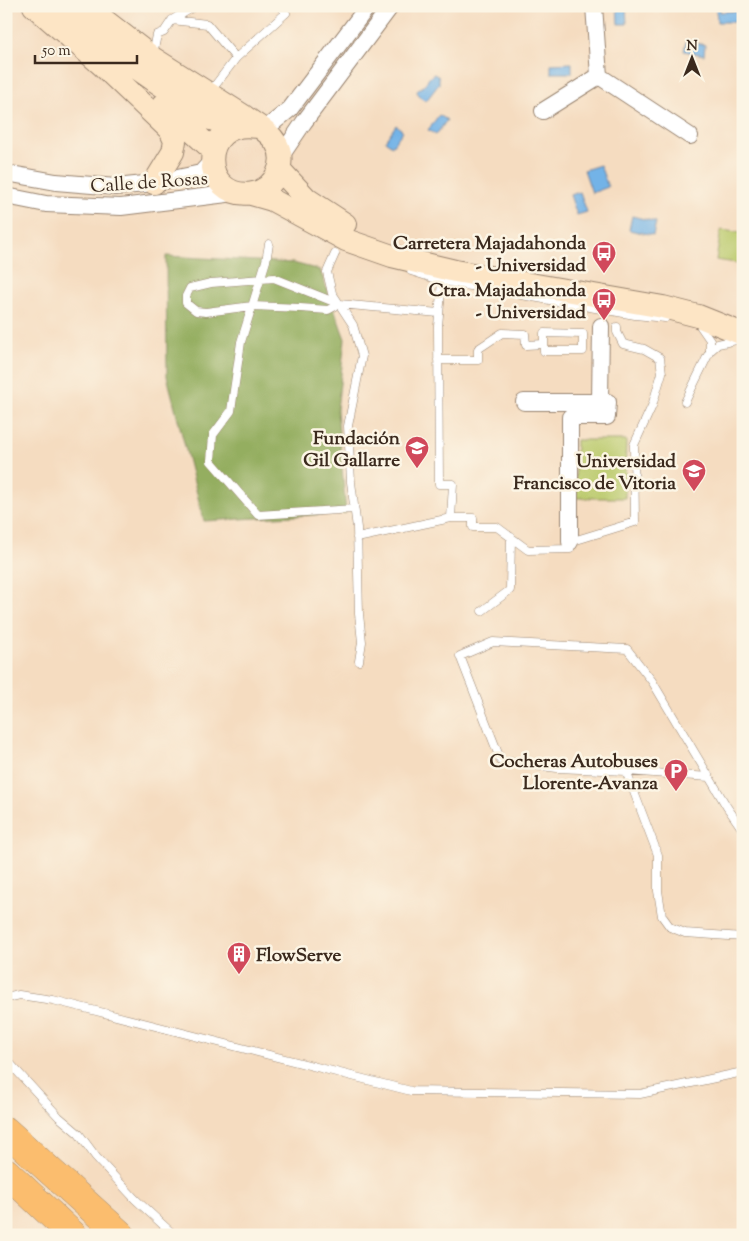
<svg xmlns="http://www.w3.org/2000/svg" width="749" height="1241" font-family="'Sorts Mill Goudy',serif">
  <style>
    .green { fill: #bbca6d; stroke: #7b7a46 }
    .forest { fill: #94ae60; stroke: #686c3f }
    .water { fill: #73b3e7; stroke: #576e82 }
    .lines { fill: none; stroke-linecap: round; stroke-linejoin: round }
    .lane-casing { stroke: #98836f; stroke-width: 9 }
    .street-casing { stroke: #98836f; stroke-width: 18 }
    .secondary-casing { stroke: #98836f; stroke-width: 24 }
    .highway-casing { stroke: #98836f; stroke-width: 29 }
    .lane { stroke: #fff; stroke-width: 8 }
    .street { stroke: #fff; stroke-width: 16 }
    .secondary { stroke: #fde5c5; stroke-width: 22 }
    .highway { stroke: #fbbd6e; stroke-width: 28 }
    .labels { text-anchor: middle; stroke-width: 5; stroke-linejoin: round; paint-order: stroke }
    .street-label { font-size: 19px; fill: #3b2a1e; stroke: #fcf5e5 }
    .poi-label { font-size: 19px; font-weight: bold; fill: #3b2a1e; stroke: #fcf5e5; text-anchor: end }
  </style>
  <rect width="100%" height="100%" fill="#fcf5e5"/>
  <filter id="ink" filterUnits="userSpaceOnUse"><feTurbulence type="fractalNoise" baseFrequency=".02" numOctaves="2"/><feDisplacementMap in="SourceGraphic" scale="10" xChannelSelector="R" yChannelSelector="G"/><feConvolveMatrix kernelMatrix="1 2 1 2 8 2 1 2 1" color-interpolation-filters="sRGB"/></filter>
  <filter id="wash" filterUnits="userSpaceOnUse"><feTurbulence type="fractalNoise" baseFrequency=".0096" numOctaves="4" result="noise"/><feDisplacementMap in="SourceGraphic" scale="20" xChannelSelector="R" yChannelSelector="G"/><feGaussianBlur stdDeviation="1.12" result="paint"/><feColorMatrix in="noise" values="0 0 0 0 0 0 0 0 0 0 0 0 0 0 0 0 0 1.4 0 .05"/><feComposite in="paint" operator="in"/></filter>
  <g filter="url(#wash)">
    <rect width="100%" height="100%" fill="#f5dcc0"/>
    <path class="green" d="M721 230 743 233V264L716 260Z
      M576 440H626L625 498H575Z"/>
    <path class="forest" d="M166 256 293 263 320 270 345 339 337 410 346 513 204 521 167 376Z"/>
    <path class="water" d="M617 6H626L627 24H618Z
      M720 7V12L736 11 737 22H717L716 7Z
      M686 41 705 45 704 55 684 51Z
      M572 63V73H551V64Z
      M434 74 439 77V84L426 101 421 98 417 92 418 89C426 87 427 77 434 74Z
      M439 115 447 120 436 135 428 130Z
      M396 125 403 131 392 146 385 141Z
      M600 165 608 187 592 193 584 170Z
      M580 192 587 212 577 215 570 195Z
      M632 216 656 222 653 235 629 230Z"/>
  </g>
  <g filter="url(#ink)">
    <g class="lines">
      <defs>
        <path id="lane" d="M172 20 207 24 236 58
          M153 54 157 35 164 32 172 20 195 6
          M210 92 236 58 286 13 281 6
          M269 244 266 261 241 342 231 411 213 435 211 461 258 515 354 509
          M335 254 327 272 332 293 353 325 362 356 348 426 351 482 357 528 359 614 362 642 359 661
          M411 271 442 281 635 315 665 318
          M442 281 438 326 439 484H453L451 518H473V527H497L528 550 570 549V542L635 522 634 445 652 406 662 373 660 358 644 349 623 344 617 332V327
          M339 304 328 310 300 308 252 306 206 312 196 311 186 303V296L190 288 211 283 274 278 339 304 439 313
          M701 327 710 340V351
          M438 360H478V349L502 333 525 334 526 345 544 344V351H583V334L544 333V344
          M685 402 710 351 718 344 736 340
          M357 538 451 518
          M482 611 510 590 511 537
          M626 771 709 777
          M743 830 727 807 652 681 627 649 493 642 460 656 501 761 557 768 626 771 658 855V891L662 916 670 927 685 933 743 937
          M6 998 19 995 53 1000 411 1091 640 1094 743 1072
          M6 1059 59 1117 79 1134 96 1157 135 1199 174 1235"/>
        <path id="street" d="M594 6 599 76
          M543 111 599 76 690 136
          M264 130 290 109 368 6
          M281 156 304 122 391 6
          M6 173 56 182 116 187 154 183 201 173 211 162
          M6 196 46 204 121 207 235 193
          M524 402H600
          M570 542V417H607L608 402H600L601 326"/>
        <path id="secondary" d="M34 6 103 66 170 130 175 141 173 152 154 183
          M60 6 116 54 210 119 236 126
          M86 6 153 58 244 116C255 125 269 131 276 143 288 162 275 189 253 193 200 202 196 117 257 127
          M163 105 213 150
          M279 169 307 199 345 224
          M251 194 272 200 346 240 392 256 455 271 663 307 698 316 743 334"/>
        <path id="highway" d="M6 1131 121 1235
          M6 1172 73 1235"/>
      </defs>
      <use href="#lane" class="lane-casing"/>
      <use href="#street" class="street-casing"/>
      <use href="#secondary" class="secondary-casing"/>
      <use href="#highway" class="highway-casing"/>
      <use href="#lane" class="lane"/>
      <use href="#street" class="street"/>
      <use href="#secondary" class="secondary"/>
      <use href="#highway" class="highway"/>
    </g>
  </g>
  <defs>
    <symbol id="bus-pin" viewBox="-11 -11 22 30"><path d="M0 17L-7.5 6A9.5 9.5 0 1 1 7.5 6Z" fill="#d1495b" stroke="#fcf5e5"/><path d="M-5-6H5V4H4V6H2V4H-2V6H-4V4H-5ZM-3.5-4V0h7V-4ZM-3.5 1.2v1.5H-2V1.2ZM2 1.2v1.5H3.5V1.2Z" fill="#fff"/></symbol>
    <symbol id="school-pin" viewBox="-11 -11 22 30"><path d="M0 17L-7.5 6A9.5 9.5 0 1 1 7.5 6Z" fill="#d1495b" stroke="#fcf5e5"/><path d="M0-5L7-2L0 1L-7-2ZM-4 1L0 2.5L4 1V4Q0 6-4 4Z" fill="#fff"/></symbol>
    <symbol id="university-pin" viewBox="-11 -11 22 30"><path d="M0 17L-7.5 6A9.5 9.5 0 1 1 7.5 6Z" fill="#d1495b" stroke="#fcf5e5"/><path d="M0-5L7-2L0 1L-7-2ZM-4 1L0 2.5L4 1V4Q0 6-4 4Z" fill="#fff"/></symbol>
    <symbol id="parking-pin" viewBox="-11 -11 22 30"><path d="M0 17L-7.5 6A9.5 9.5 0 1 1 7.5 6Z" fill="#d1495b" stroke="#fcf5e5"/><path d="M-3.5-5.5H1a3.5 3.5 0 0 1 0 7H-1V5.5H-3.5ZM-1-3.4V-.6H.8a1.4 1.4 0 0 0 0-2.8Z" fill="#fff"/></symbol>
    <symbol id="building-pin" viewBox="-11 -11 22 30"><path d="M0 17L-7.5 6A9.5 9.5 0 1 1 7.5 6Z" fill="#d1495b" stroke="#fcf5e5"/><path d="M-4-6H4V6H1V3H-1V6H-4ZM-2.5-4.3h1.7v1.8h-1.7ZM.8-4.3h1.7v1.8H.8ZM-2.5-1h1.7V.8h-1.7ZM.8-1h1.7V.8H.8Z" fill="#fff"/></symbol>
  </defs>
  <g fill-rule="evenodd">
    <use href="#bus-pin" x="590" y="239" width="28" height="38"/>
    <use href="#bus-pin" x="590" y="286" width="28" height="38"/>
    <use href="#school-pin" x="403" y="434" width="28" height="38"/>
    <use href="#university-pin" x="680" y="457" width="28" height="38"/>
    <use href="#parking-pin" x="662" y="757" width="28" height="38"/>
    <use href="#building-pin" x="225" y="940" width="28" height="38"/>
  </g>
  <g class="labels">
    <g class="street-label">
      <text transform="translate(149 181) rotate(-4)" y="7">Calle de Rosas</text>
    </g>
    <g class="poi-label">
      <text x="586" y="249">Carretera Majadahonda<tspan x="586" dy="22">- Universidad</tspan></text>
      <text x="586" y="296">Ctra. Majadahonda<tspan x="586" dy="22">- Universidad</tspan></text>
      <text x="400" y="444">Fundación<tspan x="400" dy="22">Gil Gallarre</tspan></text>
      <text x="676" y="467">Universidad<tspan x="676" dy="22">Francisco de Vitoria</tspan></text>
      <text x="658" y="767">Cocheras Autobuses<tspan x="658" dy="22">Llorente-Avanza</tspan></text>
      <text x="256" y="961" text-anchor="start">FlowServe</text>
    </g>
  </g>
  <rect width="749" height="1241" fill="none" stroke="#fcf5e5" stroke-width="25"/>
  <g transform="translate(692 58)" stroke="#fcf5e5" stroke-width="4" paint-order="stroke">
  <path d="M0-4L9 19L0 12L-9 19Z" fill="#3b2a1e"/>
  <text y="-8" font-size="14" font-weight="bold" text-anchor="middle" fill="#3b2a1e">N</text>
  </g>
  <path d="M35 55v8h102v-8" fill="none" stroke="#3b2a1e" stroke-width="2.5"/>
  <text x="42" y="55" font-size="15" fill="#3b2a1e" stroke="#fcf5e5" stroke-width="4" paint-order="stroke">50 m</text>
</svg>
